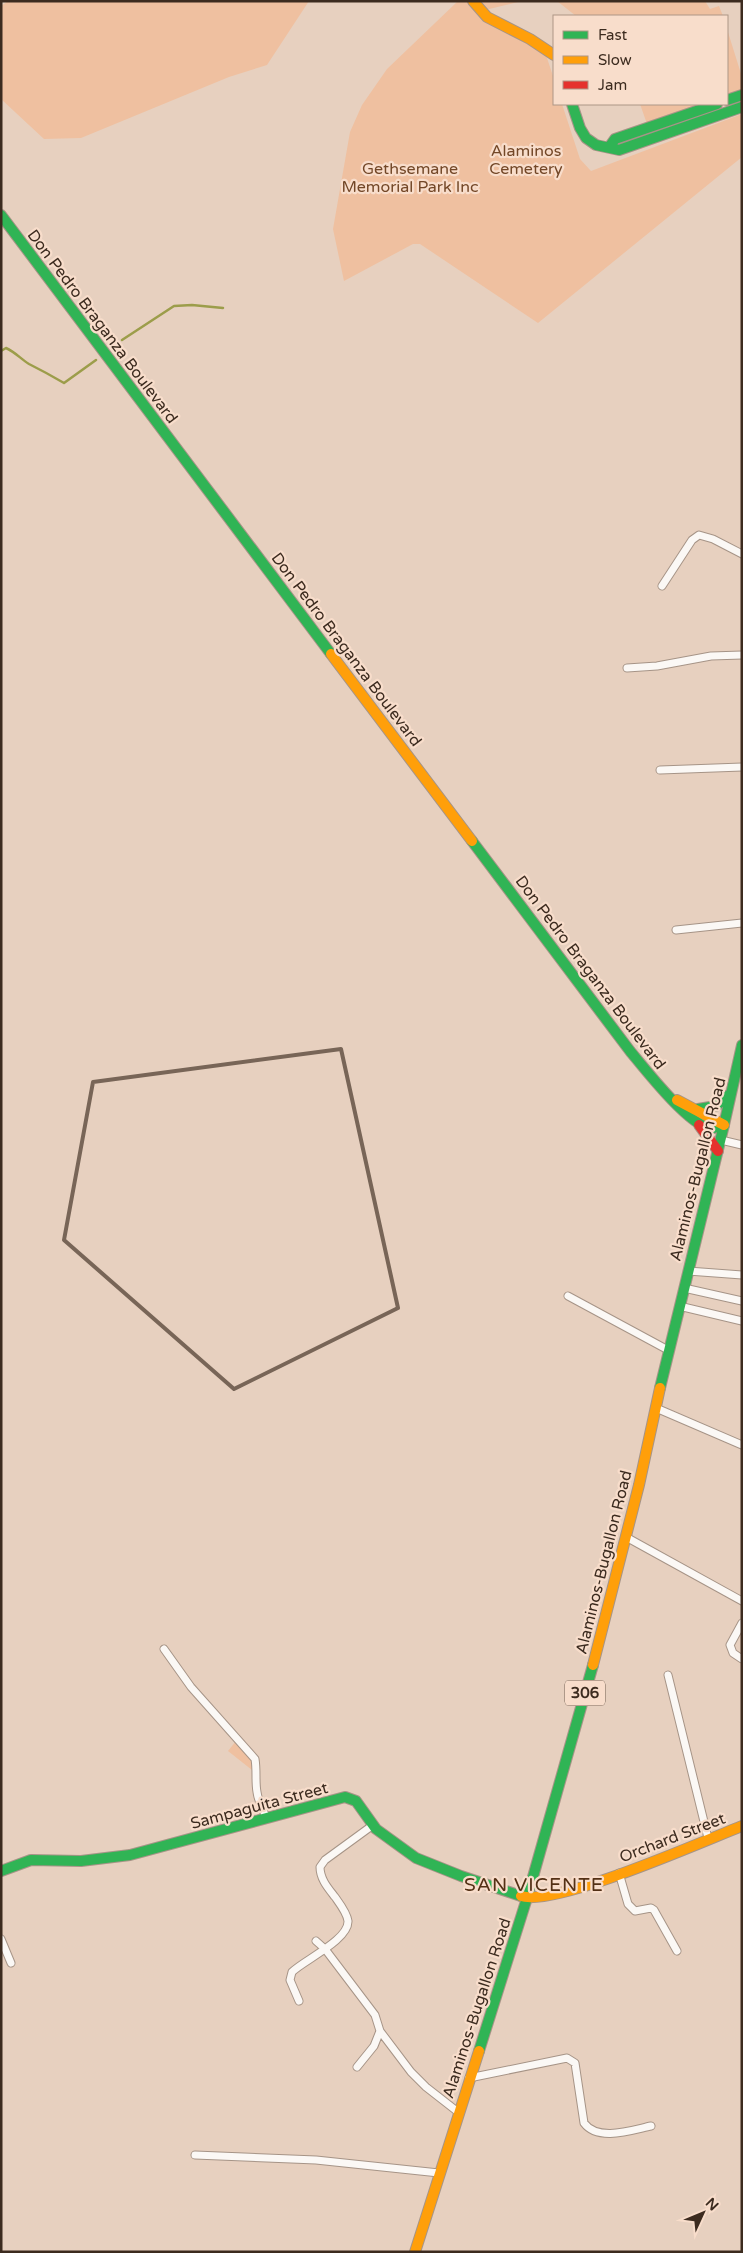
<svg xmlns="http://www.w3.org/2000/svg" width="743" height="2253" font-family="'Varela Round',sans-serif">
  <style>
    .green { fill: #efc0a0 }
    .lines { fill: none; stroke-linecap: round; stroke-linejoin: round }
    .stream { stroke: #9c9d4a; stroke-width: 2.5 }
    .street-casing { stroke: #a69487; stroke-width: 9 }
    .fast-casing { stroke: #a69487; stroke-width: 12 }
    .slow-casing { stroke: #a69487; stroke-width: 12 }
    .jam-casing { stroke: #a69487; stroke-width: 12 }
    .street { stroke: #fbf8f5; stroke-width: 7 }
    .fast { stroke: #30b455; stroke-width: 10 }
    .slow { stroke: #ff9f0a; stroke-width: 10 }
    .jam { stroke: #e5322d; stroke-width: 10 }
    .marked { fill: none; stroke: #786557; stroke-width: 4; stroke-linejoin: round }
    .labels { text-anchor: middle; stroke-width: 4.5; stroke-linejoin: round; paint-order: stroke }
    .shield { fill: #f8ddcb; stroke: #746053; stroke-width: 1 }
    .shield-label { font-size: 15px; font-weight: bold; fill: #3c2b1f }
    .park-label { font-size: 16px; fill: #734727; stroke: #f8ddcb }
    .street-label { font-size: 16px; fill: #3c2b1f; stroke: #f8ddcb }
    .quarter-label { font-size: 19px; letter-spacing: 1px; fill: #533015; stroke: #f8ddcb }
  </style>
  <rect width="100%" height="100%" fill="#e7d0bf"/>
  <path class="green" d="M8 1H309L267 65 229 77 81 138 44 139 1 99V6Z
    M458 1H469L505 31 546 55 554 79V104H562L580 159 591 171 742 114V157L538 323 420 244H413L344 281 333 229 350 132 362 105 387 69Z
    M478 1H522L485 10Z
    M557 1H705L710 9 719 6 723 16H576Z
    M727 29 742 77V91L727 96Z
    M640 104H705L647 124Z
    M236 1741 260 1760 252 1770 228 1751Z"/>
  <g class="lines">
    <path class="stream" d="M122 340 174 306 192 305 223 308
      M1 351 6 348C15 352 21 359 29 364 41 370 52 376 64 383L96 360"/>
    <defs>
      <path id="street" d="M662 586 692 540 699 535 713 539 742 554
        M627 668 657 666 711 656 742 655
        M660 770 742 767
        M676 930 742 923
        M721 1140 742 1145
        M688 1271 742 1275
        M684 1288 742 1301
        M568 1296 668 1350
        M679 1306 742 1321
        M656 1408 742 1445
        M626 1537 742 1601
        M742 1623 730 1645 733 1653 742 1659
        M164 1649 191 1687 255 1759C257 1771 255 1781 257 1792 258 1801 263 1810 267 1819
        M668 1675 708 1838
        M619 1873 628 1904 635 1911 651 1908 654 1910 677 1951
        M1 1939 11 1963
        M316 1941 325 1949 375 2015 380 2031 411 2072 426 2087 458 2112
        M299 2001 290 1980 292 1972C304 1960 349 1940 348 1921 347 1913 340 1904 335 1897 328 1888 320 1879 320 1867L325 1860 373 1825
        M357 2067 374 2046 380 2031
        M469 2078 567 2058 575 2063 584 2123C598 2142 632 2130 651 2126
        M195 2155 316 2160 439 2173"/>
      <path id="fast" d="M727 100 742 95
        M572 104 580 128 586 138 596 145 619 150 742 107
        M610 146 615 139 717 104
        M1 215 331 654
        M472 841 630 1051C645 1069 687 1123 709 1128 714 1129 719 1126 724 1125
        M698 1109 716 1106 730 1094
        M724 1125 742 1045
        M660 1388 724 1125
        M1 1871 31 1860 81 1861 130 1855 345 1797 356 1801 376 1829 416 1858 461 1876 521 1896
        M479 2051 527 1898 593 1665"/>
      <path id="slow" d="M473 1 487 17 530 39 554 55
        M331 654 472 841
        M677 1100 724 1125
        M593 1665 639 1485 660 1388
        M521 1896C555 1907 701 1842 742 1826
        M415 2252 479 2051"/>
      <path id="jam" d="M699 1125 718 1151"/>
    </defs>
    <use href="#street" class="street-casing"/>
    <use href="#fast" class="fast-casing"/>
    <use href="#slow" class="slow-casing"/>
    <use href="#jam" class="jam-casing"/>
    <use href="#street" class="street"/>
    <use href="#fast" class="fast"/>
    <use href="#slow" class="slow"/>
    <use href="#jam" class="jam"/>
  </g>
  <path class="marked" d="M341 1049 398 1308 234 1389 64 1240 93 1082Z"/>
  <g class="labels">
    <rect class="shield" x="565" y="1680.5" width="40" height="25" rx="4"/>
    <g class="shield-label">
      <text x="585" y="1698">306</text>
    </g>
    <g class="park-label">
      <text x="526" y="156">Alaminos<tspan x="526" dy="18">Cemetery</tspan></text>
      <text x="410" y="174">Gethsemane<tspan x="410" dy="18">Memorial Park Inc</tspan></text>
    </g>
    <g class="street-label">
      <text transform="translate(103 326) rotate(53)" y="6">Don Pedro Braganza Boulevard</text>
      <text transform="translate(347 649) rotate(53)" y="6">Don Pedro Braganza Boulevard</text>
      <text transform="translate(591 972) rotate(53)" y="6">Don Pedro Braganza Boulevard</text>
      <text transform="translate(697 1169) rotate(-76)" y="6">Alaminos-Bugallon Road</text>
      <text transform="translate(603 1562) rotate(-76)" y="6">Alaminos-Bugallon Road</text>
      <text transform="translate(259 1805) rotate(-15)" y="6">Sampaguita Street</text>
      <text transform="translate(672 1837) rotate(-21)" y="6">Orchard Street</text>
      <text transform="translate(476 2008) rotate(-72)" y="6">Alaminos-Bugallon Road</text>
    </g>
    <g class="quarter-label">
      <text x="534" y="1891">SAN VICENTE</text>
    </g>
  </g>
  <rect width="743" height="2253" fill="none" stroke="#3c2b1f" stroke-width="5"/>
  <rect x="553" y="15" width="175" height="90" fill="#f8ddcb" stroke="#ad9686"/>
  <rect x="563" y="31" width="25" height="8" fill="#30b455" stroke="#ad9686"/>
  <text x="598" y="40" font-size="15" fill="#3c2b1f">Fast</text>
  <rect x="563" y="56" width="25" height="8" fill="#ff9f0a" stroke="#ad9686"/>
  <text x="598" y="65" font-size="15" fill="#3c2b1f">Slow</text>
  <rect x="563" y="81" width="25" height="8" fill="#e5322d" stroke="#ad9686"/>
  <text x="598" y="90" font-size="15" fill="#3c2b1f">Jam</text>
  <g transform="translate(703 2213) rotate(46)" stroke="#f8ddcb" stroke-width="4" paint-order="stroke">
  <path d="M0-4L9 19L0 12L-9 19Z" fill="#3c2b1f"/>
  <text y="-8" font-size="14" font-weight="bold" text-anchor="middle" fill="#3c2b1f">N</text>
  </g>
</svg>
